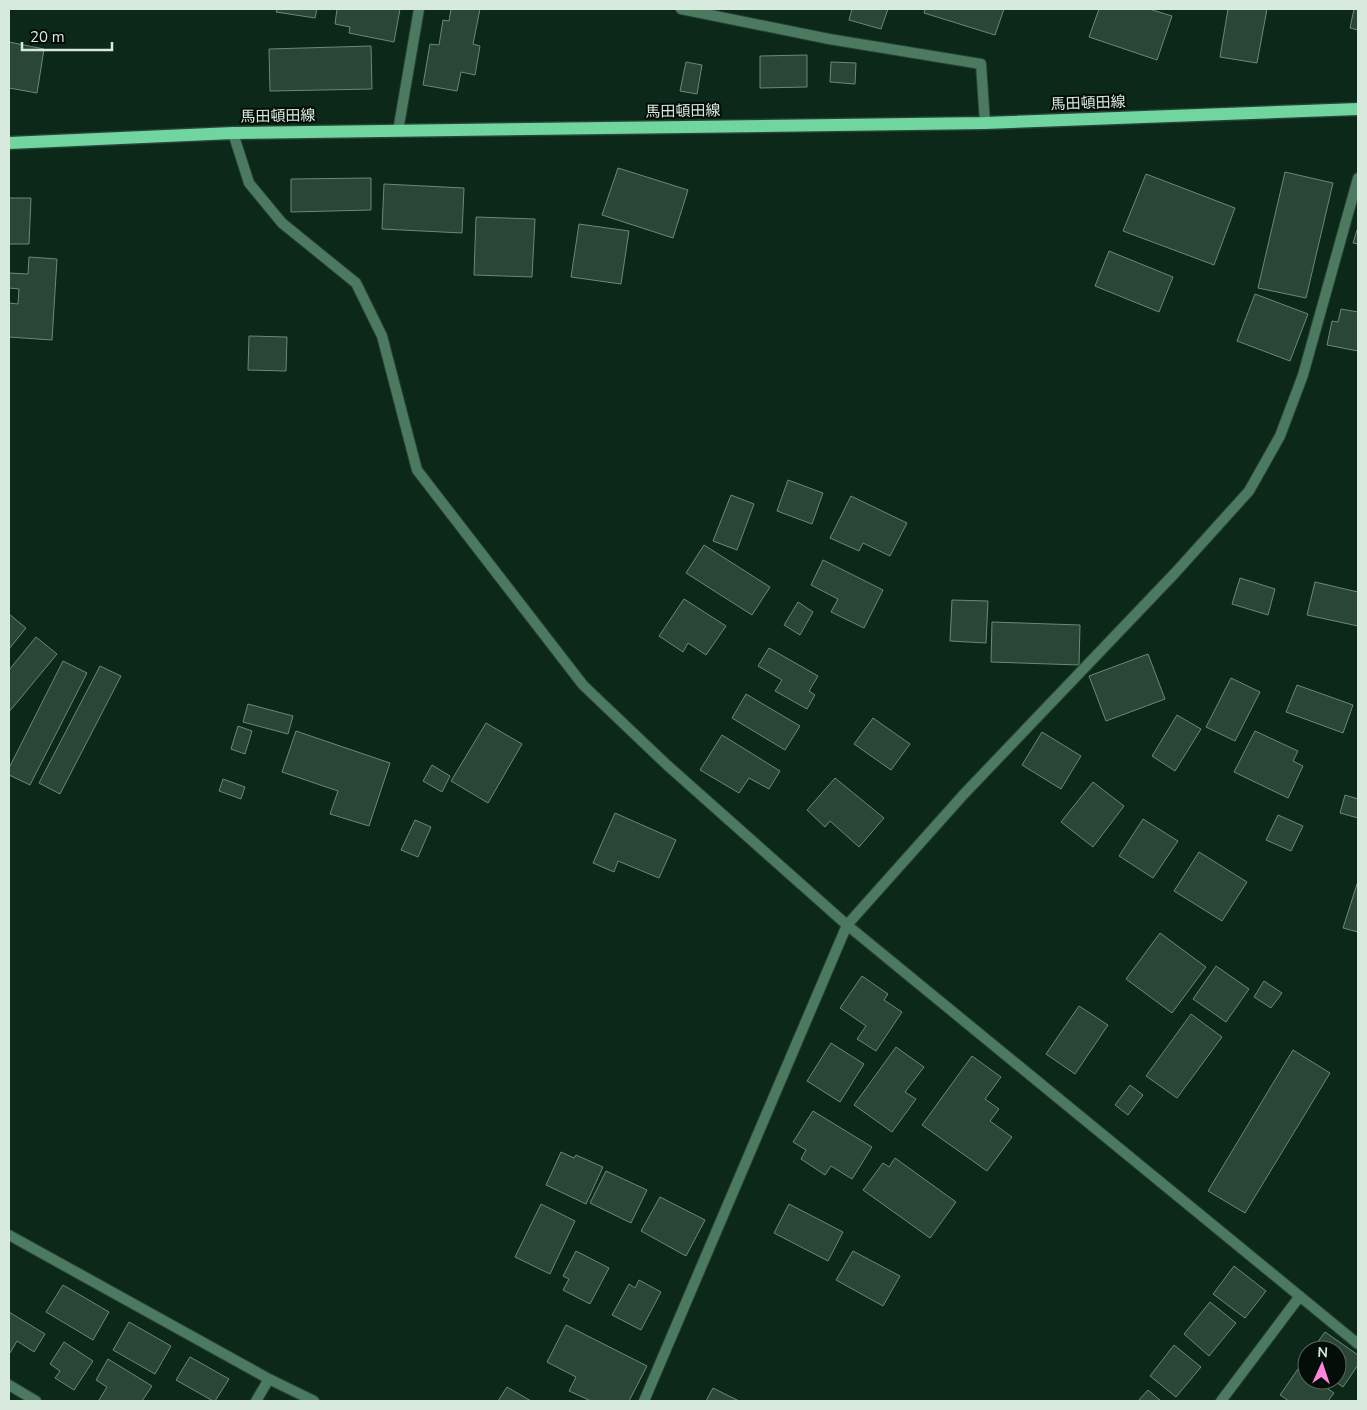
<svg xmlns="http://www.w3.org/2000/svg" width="1367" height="1410" font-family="'Nunito Sans','Noto Sans JP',sans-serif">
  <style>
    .building { fill: #294636; stroke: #6b8977 }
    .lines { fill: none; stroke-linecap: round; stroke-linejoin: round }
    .minor-casing { stroke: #284335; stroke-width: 12 }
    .primary-casing { stroke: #284335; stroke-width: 15 }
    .minor { stroke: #4c7a60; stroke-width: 10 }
    .primary { stroke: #70d59e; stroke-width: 12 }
    .labels { text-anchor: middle; stroke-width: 4; stroke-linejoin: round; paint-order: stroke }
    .street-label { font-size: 15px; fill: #d8e9de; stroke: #040e08 }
  </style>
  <rect width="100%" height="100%" fill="#0b2819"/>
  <path class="building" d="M277 9H317L315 18 276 12Z
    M337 9H400L394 42 349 33 350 27 335 24Z
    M451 9H480L473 44 480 46 475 75 461 72 457 91 423 85 430 44 439 45 443 20 449 21Z
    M852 9H888L881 29 849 20Z
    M925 9H1004L995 35 924 13Z
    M1099 9H1149L1172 16 1157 60 1089 37Z
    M1228 9H1267L1257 63 1220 57Z
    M1354 9H1358V30L1350 28Z
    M9 42 44 49 37 93 9 88Z
    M371 46 372 89 270 91 269 49Z
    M807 55V87L760 88V56Z
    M686 62 702 65 697 94 680 91Z
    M831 62 856 63 855 84 830 82Z
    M618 168 688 190 673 238 602 215Z
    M1285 172 1333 183 1306 298 1258 288Z
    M1146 174 1235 208 1214 265 1123 231Z
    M371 178V210L291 212V179Z
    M384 184 464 188 462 233 382 229Z
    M9 198H31L29 244H9Z
    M476 217 535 219 532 277 474 275Z
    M579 224 629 231 621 284 571 277Z
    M1358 227V244L1353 243Z
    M1109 251 1173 277 1159 312 1095 286Z
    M29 257 57 259 52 340 9 337V303L18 304 19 289 9 288V273L28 274Z
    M1255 294 1308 314 1290 361 1237 341Z
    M1341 309 1358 312V351L1327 345 1332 321 1338 322Z
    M249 336 287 337 286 371 248 370Z
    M788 480 823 493 812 524 777 511Z
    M731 495 754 504 737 550 713 541Z
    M851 496 907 523 890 556 863 543 859 551 830 538Z
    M704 545 770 587 752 615 686 573Z
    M823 560 883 590 864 628 831 612 838 599 811 585Z
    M1240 578 1275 589 1268 615 1232 604Z
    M1315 582 1358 592V626L1307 615Z
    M684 599 726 626 706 655 688 643 683 652 659 636Z
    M952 600 988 601 986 643 950 641Z
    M798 602 813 612 800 635 784 625Z
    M9 614 26 628 9 649Z
    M992 622 1080 625 1079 665 991 662Z
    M36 637 57 654 9 712V670Z
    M769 648 818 676 809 691 815 695 807 709 775 691 782 680 758 666Z
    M1148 654 1165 699 1106 721 1089 676Z
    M63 661 87 673 30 785 9 775V768Z
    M100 666 121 676 60 794 39 783Z
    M1231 678 1260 692 1235 741 1206 727Z
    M1297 685 1353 705 1343 733 1286 712Z
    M746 694 800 726 785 750 732 718Z
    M248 704 293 716 288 734 243 722Z
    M1177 715 1201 729 1175 771 1152 756Z
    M873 718 910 744 891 770 854 744Z
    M486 723 522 744 488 803 451 781Z
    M238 726 252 731 245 754 231 749Z
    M296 731 390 763 369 826 330 814 338 791 282 772Z
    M1255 731 1298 751 1293 761 1303 766 1288 798 1234 772Z
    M1042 732 1081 756 1061 789 1022 765Z
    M722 735 780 771 769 789 749 778 739 793 700 770Z
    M432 765 450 776 442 792 423 781Z
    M835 778 884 818 859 847 830 821 825 827 807 810Z
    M223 779 245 787 241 799 219 791Z
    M1093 782 1124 806 1093 847 1061 822Z
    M1345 795 1358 799V818L1340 813Z
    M615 813 676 840 659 878 618 861 614 872 593 863Z
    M1278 815 1303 826 1291 851 1266 840Z
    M1143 819 1178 841 1153 878 1119 856Z
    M415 820 431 827 418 857 401 850Z
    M1199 852 1247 882 1222 921 1174 891Z
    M1358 881V932L1343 928Z
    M1160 933 1206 967 1172 1013 1126 979Z
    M1216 966 1249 989 1226 1022 1193 999Z
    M862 976 888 994 884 1000 902 1012 876 1051 857 1039 866 1026 840 1008Z
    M1264 981 1282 993 1271 1008 1254 997Z
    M1079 1006 1108 1025 1075 1074 1046 1054Z
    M1191 1014 1222 1037 1177 1098 1146 1076Z
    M831 1043 864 1064 840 1102 807 1081Z
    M896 1047 924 1067 905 1092 916 1099 892 1132 854 1105Z
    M1293 1050 1330 1073 1245 1213 1208 1191Z
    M972 1056 1001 1077 985 1099 999 1109 990 1121 1012 1137 987 1171 922 1125Z
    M1130 1085 1143 1095 1128 1115 1115 1105Z
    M813 1111 872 1147 852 1179 831 1166 825 1175 801 1159 806 1150 793 1142Z
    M561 1152 574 1158 576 1155 603 1167 586 1204 546 1185Z
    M895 1158 956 1202 930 1238 863 1190 883 1163 889 1167Z
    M606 1171 647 1190 631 1223 590 1203Z
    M660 1197 705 1220 686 1256 641 1231Z
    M541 1204 575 1221 550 1274 515 1257Z
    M789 1204 843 1232 828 1261 774 1233Z
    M576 1251 609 1268 590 1304 563 1290 569 1279 563 1276Z
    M853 1251 900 1276 883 1306 836 1280Z
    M1234 1266 1266 1291 1245 1318 1213 1294Z
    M639 1280 661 1292 641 1330 612 1315 629 1284 635 1288Z
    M63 1285 109 1312 93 1340 46 1312Z
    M1210 1302 1236 1323 1209 1356 1184 1334Z
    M9 1312 45 1334 34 1352 17 1341 10 1353 9 1352Z
    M129 1322 171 1346 155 1374 113 1350Z
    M566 1325 647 1366 629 1401H591L569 1391 576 1377 547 1362Z
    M1325 1332 1358 1355V1365L1343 1387 1333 1380H1337V1350H1312Z
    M64 1342 93 1361 74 1390 55 1378 60 1371 50 1364Z
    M1174 1345 1201 1367 1176 1397 1150 1376Z
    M190 1357 229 1379 215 1401H213L176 1380Z
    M108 1359 152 1386 142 1401H101L99 1400 107 1387 96 1380Z
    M1298 1369 1307 1375V1380H1315L1334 1393 1328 1401H1289L1280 1395Z
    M507 1387 531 1401H498Z
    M713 1388 739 1401H706Z
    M1148 1390 1161 1401H1138Z"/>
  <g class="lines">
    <defs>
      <path id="minor" d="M681 9 829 39 981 64 985 123
        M398 131 419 9
        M233 133 249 183 282 223 356 283 382 336 417 470 583 685 667 765 847 925 1358 1344
        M9 1235 269 1379 314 1401
        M9 1385 36 1401
        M256 1401 269 1379
        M644 1401 847 925 964 794 1175 573 1249 491 1280 436 1303 375 1358 178
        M1221 1401 1300 1296"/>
      <path id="primary" d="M9 143 233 133 985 123 1358 109"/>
    </defs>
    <use href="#minor" class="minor-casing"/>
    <use href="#primary" class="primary-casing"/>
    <use href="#minor" class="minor"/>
    <use href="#primary" class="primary"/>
  </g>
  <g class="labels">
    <g class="street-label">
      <text transform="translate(1088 103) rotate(-2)" y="5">馬田頓田線</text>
      <text transform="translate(683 111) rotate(-1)" y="5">馬田頓田線</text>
      <text transform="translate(278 116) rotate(-1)" y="5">馬田頓田線</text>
    </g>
  </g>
  <rect width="1367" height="1410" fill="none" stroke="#d8e9de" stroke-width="20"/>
  <g transform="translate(1322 1365) rotate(3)"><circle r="24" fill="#040e08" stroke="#59665e"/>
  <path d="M0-4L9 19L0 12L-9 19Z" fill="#ff85de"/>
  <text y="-8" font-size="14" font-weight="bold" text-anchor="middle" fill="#d8e9de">N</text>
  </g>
  <path d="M22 42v8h90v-8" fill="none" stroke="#d8e9de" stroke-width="2.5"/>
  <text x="30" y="42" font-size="15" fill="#d8e9de" stroke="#040e08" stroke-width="4" paint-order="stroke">20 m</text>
</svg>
